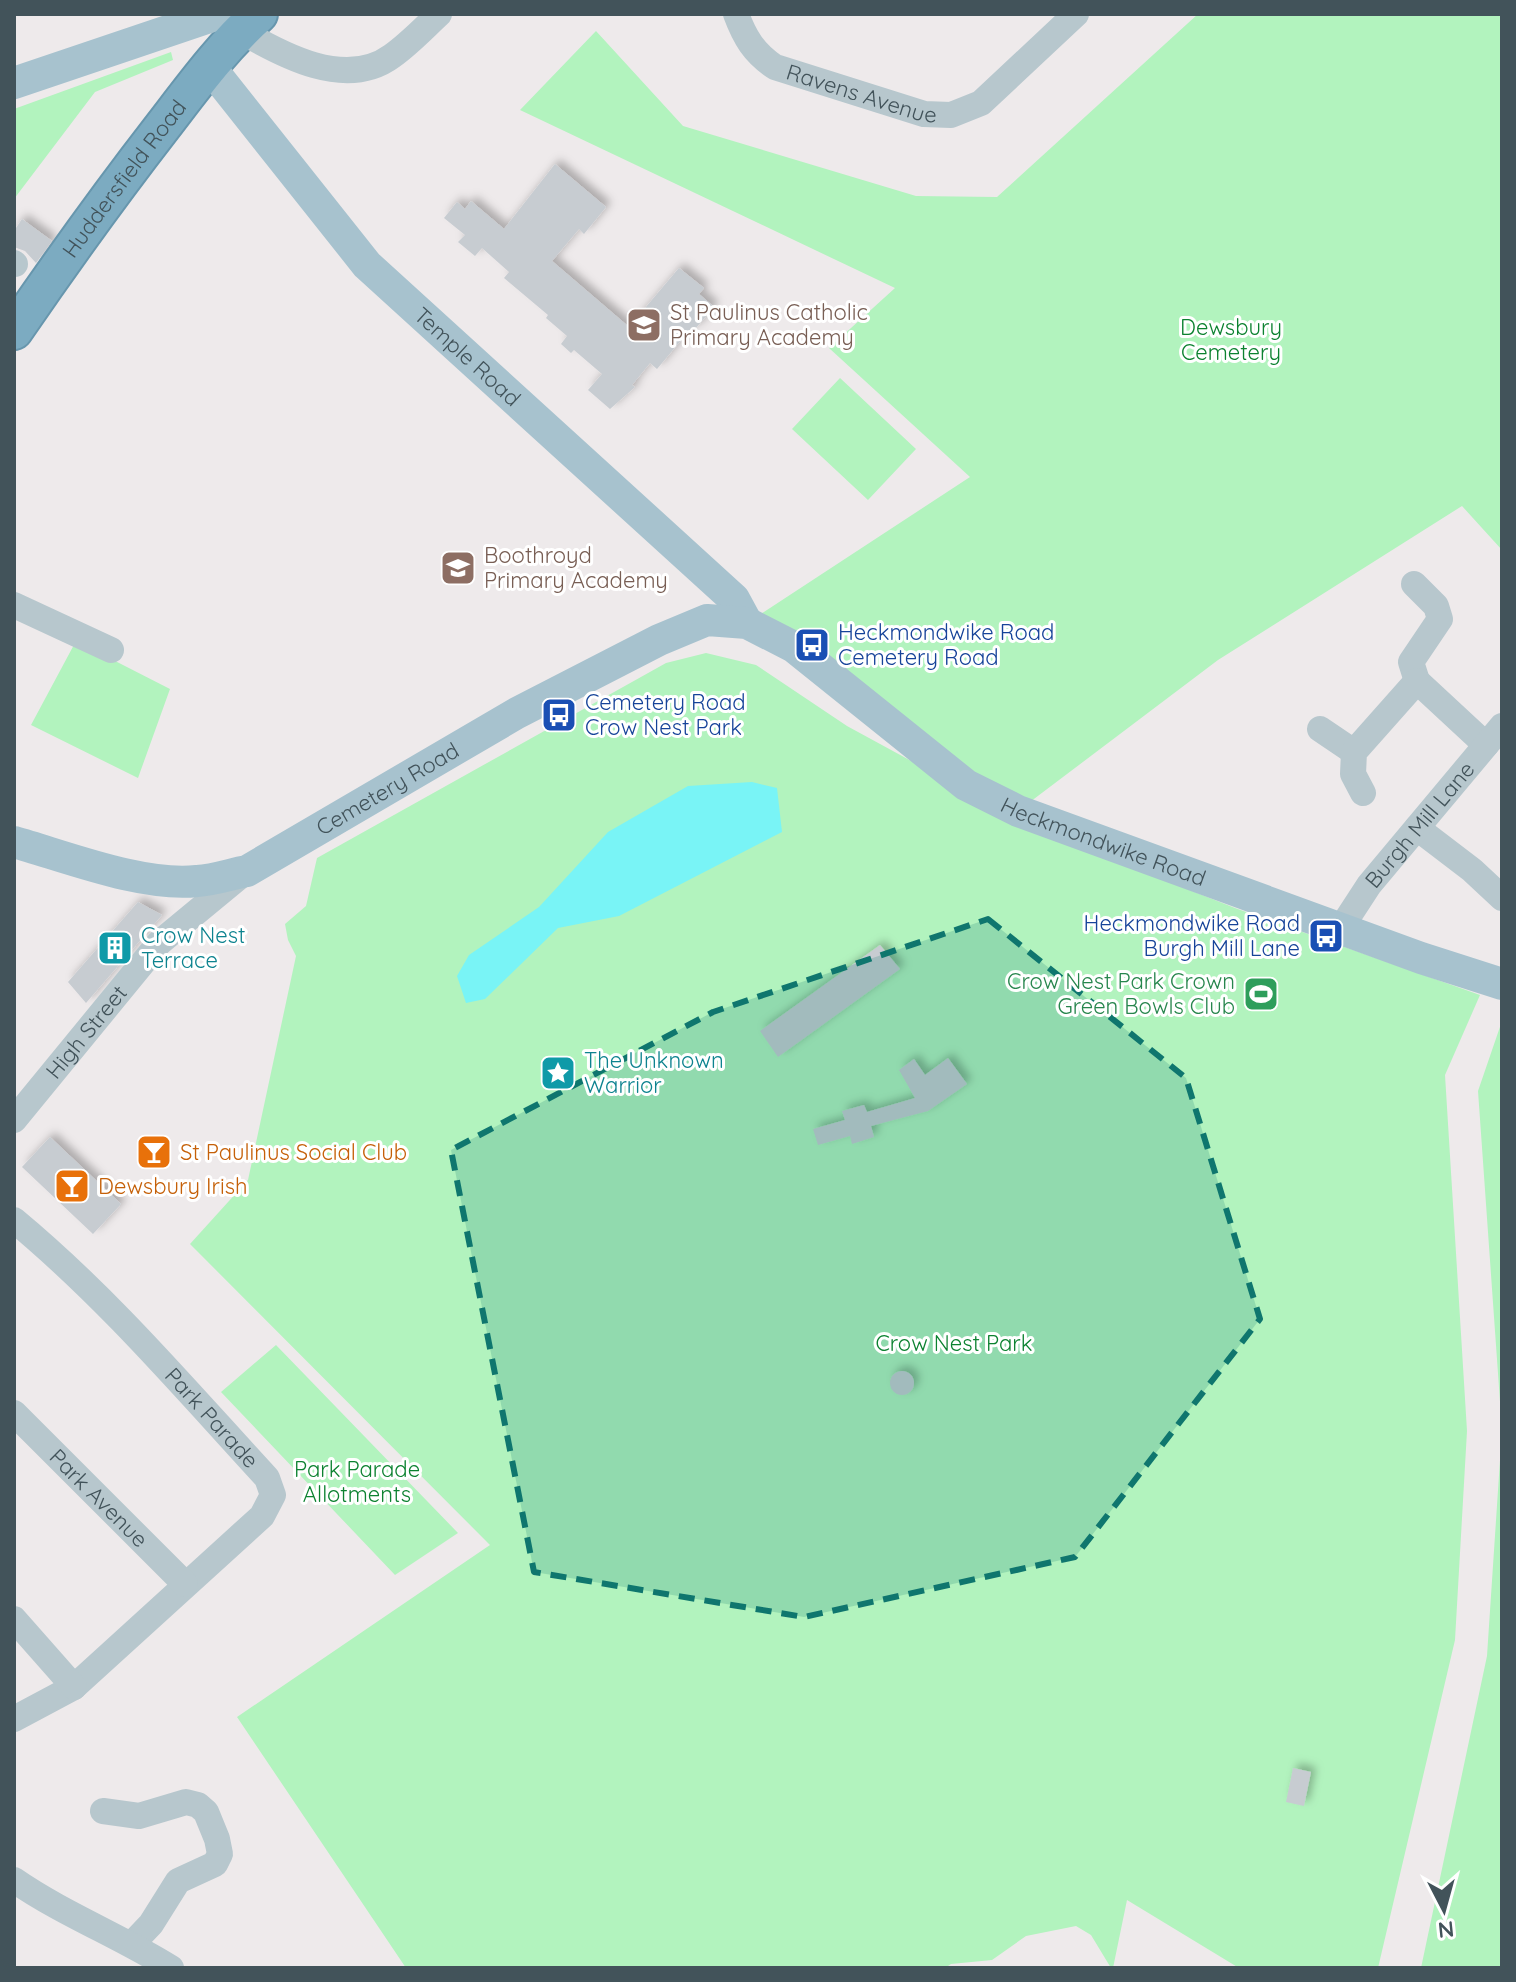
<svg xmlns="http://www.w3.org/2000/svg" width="1516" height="1982" font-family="Quicksand,sans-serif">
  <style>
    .green { fill: #b2f3be }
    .water { fill: #79f4f6 }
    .building { fill: #c7ccd1; filter: url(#shadow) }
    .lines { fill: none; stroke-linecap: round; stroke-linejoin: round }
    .highway-casing { stroke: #6796ad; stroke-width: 40 }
    .minor { stroke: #b7c7cd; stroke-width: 26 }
    .major { stroke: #a7c2ce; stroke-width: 32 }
    .highway { stroke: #7cabc1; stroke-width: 36 }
    .marked { fill: #0f766e; fill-opacity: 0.2; stroke: #0f766e; stroke-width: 6; stroke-dasharray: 16 10; stroke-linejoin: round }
    .labels { text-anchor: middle; stroke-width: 6; stroke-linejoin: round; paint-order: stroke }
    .street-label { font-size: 22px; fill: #42535a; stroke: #fff }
    .education-label { font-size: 22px; fill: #785e54; stroke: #fff; text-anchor: start }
    .park-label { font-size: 22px; fill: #0c8230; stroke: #fff }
    .transit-label { font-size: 22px; fill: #164399; stroke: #fff; text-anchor: start }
    .culture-label { font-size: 22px; fill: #0d838f; stroke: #fff; text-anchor: start }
    .leisure-label { font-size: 22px; fill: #27864d; stroke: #fff; text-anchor: end }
    .food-label { font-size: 22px; fill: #c56008; stroke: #fff; text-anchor: start }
  </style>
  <defs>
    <filter id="shadow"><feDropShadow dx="5" dy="-5" stdDeviation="4" flood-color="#0004"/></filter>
  </defs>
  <rect width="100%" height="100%" fill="#eeeaeb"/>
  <path class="green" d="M1198 14H1502V550L1462 506 1218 660 1018 811 747 623 970 477 829 348 895 288 520 110 596 31 683 126 916 196 997 197Z
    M171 52 173 60 95 92 14 199V109Z
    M840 378 916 449 868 500 792 429Z
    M76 641 170 689 138 778 31 725Z
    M706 653 756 665 847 726 1038 830 1235 908 1480 995 1445 1075 1467 1431 1455 1640 1378 1968H1239L1127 1900 1113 1968H1111L1091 1935 1076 1926 1026 1936 992 1960 951 1964 945 1968H406L237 1717 490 1545 190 1244 248 1180 296 956 288 940 285 924 306 906 317 858 666 663Z
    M1502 1021V1968H1421L1487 1656 1502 1430 1478 1091Z
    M276 1345 458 1533 395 1575 221 1392Z"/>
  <path class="water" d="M752 782 777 788 782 832 619 916 558 928 485 999 466 1003 457 976 469 955 539 907 608 832 688 786Z"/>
  <path class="building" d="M555 164 606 207 584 234 579 229 552 261 629 327 679 268 704 288 699 294 714 307 695 329 692 327 657 369 650 363 632 385 635 387 610 409 588 390 602 374 574 350 571 353 561 344 567 336 546 318 548 315 504 278 509 272 482 248 475 256 458 242 465 235 444 218 457 202 465 209 471 201 504 229Z
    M22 219 52 241 36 263 25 251 14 247V231Z
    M138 902 162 915 86 1003 68 982Z
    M880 945 900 969 778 1057 760 1031Z
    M948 1058 967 1084 928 1111 871 1126 874 1137 852 1144 850 1136 818 1145 813 1129 845 1120 842 1111 864 1105 867 1112 915 1098 899 1070 914 1059 925 1075Z
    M50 1137 121 1204 93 1234 22 1167Z
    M890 1383a12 12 0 1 1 24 0a12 12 0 1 1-24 0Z
    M1293 1768 1311 1772 1304 1806 1286 1802Z"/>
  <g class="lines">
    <defs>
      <g id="highway">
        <path id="s8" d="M14 331C62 261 111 193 163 126 193 87 222 47 259 14"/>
      </g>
    </defs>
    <use href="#highway" class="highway-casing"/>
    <g class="minor">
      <path id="s1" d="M736 14C745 38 754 53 775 67L924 114 951 115 981 103 1076 14"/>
      <path d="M241 31C282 55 346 90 392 56 409 44 424 28 439 14"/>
      <path d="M14 263 15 264"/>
      <path d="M1414 584 1436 606 1440 619 1411 662 1417 681"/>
      <path d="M14 605 111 650"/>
      <path d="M1320 729 1354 752"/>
      <path d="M1363 793 1353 774 1354 752 1417 681 1486 745"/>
      <path d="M1417 828 1472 870 1502 898"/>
      <path id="s2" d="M1341 928 1369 885 1502 726"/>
      <path id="s3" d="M14 1120 159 943 245 872"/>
      <path id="s4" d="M14 1220C108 1298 185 1389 267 1478L273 1495 262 1516 74 1687 14 1719"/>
      <path id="s5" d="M14 1413 185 1584"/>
      <path d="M14 1619 74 1687"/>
      <path d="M103 1811 139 1816 186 1802 198 1805 206 1812 217 1839 220 1854 215 1864 178 1881 151 1924 132 1944"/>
      <path d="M14 1880C63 1914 120 1936 171 1968"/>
    </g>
    <g class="major">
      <path id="s6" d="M209 66 367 265 734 599 747 623"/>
      <path d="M14 83 218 14"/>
      <path id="s7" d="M14 842C67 857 143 887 197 881 214 880 231 874 247 871L517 713 659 640 707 620 747 623 794 647 966 785 1018 811 1421 958 1502 984"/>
    </g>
    <use href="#highway" class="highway"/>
  </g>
  <path class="marked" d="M988 919 1186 1078 1260 1319 1075 1557 804 1617 534 1572 451 1150 713 1012Z"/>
  <defs>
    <symbol id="school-square" viewBox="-11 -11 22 22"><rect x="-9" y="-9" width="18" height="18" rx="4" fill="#8d6e63" stroke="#fff"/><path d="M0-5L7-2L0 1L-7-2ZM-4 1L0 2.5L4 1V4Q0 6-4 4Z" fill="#fff"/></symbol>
    <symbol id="bus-square" viewBox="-11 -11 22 22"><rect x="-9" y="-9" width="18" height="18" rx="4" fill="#1a4fb4" stroke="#fff"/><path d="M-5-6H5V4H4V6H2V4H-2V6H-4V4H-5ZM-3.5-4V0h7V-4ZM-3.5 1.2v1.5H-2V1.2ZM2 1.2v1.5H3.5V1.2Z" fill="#fff"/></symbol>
    <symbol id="building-square" viewBox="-11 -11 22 22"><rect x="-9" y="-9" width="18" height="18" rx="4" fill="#0f9aa8" stroke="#fff"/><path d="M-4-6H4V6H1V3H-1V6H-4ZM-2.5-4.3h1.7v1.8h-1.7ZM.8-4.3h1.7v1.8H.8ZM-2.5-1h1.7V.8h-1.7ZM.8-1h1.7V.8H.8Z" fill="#fff"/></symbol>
    <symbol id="stadium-square" viewBox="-11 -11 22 22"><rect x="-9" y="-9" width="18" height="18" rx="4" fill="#2e9e5b" stroke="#fff"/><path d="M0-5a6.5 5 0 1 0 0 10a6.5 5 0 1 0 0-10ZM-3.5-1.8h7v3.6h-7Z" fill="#fff"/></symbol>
    <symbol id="sight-square" viewBox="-11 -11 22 22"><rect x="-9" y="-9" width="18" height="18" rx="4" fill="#0f9aa8" stroke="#fff"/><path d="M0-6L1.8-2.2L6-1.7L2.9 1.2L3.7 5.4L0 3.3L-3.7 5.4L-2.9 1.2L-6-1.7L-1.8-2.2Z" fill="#fff"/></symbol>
    <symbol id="bar-square" viewBox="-11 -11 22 22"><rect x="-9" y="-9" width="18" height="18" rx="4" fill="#e8710a" stroke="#fff"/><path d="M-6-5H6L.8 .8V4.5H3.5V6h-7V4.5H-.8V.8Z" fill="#fff"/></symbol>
  </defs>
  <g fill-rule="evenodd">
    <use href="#school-square" x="624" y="305" width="40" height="40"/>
    <use href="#school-square" x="438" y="548" width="40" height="40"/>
    <use href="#bus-square" x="792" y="625" width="40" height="40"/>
    <use href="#bus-square" x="539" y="695" width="40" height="40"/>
    <use href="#bus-square" x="1306" y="916" width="40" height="40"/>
    <use href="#building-square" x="95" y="928" width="40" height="40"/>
    <use href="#stadium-square" x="1241" y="974" width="40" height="40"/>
    <use href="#sight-square" x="538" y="1053" width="40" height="40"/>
    <use href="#bar-square" x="134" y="1132" width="40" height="40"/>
    <use href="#bar-square" x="52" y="1166" width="40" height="40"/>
  </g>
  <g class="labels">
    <g class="street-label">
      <text dy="8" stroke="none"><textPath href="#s1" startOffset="158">Ravens Avenue</textPath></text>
      <text dy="8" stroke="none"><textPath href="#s8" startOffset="188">Huddersfield Road</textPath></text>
      <text dy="8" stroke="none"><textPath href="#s6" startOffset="390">Temple Road</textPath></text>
      <text dy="8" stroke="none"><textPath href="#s7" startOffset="402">Cemetery Road</textPath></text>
      <text dy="8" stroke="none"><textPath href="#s2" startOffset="130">Burgh Mill Lane</textPath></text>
      <text dy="8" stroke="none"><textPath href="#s7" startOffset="1226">Heckmondwike Road</textPath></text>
      <text dy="8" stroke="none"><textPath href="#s3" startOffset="114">High Street</textPath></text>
      <text dy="8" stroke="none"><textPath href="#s4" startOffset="280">Park Parade</textPath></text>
      <text dy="8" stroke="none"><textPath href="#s5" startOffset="120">Park Avenue</textPath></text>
    </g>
    <g class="education-label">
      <text x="670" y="320">St Paulinus Catholic<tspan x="670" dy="25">Primary Academy</tspan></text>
      <text x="484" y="563">Boothroyd<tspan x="484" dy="25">Primary Academy</tspan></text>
    </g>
    <g class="park-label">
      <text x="1231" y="335">Dewsbury<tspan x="1231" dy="25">Cemetery</tspan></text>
      <text x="954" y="1351">Crow Nest Park</text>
      <text x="357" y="1477">Park Parade<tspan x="357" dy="25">Allotments</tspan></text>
    </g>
    <g class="transit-label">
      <text x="838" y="640">Heckmondwike Road<tspan x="838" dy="25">Cemetery Road</tspan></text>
      <text x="585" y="710">Cemetery Road<tspan x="585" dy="25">Crow Nest Park</tspan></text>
      <text x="1300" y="931" text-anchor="end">Heckmondwike Road<tspan x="1300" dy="25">Burgh Mill Lane</tspan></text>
    </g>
    <g class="culture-label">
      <text x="141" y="943">Crow Nest<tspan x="141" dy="25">Terrace</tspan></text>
      <text x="584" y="1068">The Unknown<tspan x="584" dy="25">Warrior</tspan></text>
    </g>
    <g class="leisure-label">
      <text x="1235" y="989">Crow Nest Park Crown<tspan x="1235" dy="25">Green Bowls Club</tspan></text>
    </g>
    <g class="food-label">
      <text x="180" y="1160">St Paulinus Social Club</text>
      <text x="98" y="1194">Dewsbury Irish</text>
    </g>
  </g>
  <rect width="1516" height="1982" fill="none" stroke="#42535a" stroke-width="32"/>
  <g transform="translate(1444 1910) rotate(174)" stroke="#ffffff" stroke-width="6" paint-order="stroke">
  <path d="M0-6L14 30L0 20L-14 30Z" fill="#42535a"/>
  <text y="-12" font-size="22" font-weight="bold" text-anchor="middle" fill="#42535a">N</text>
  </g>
</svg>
